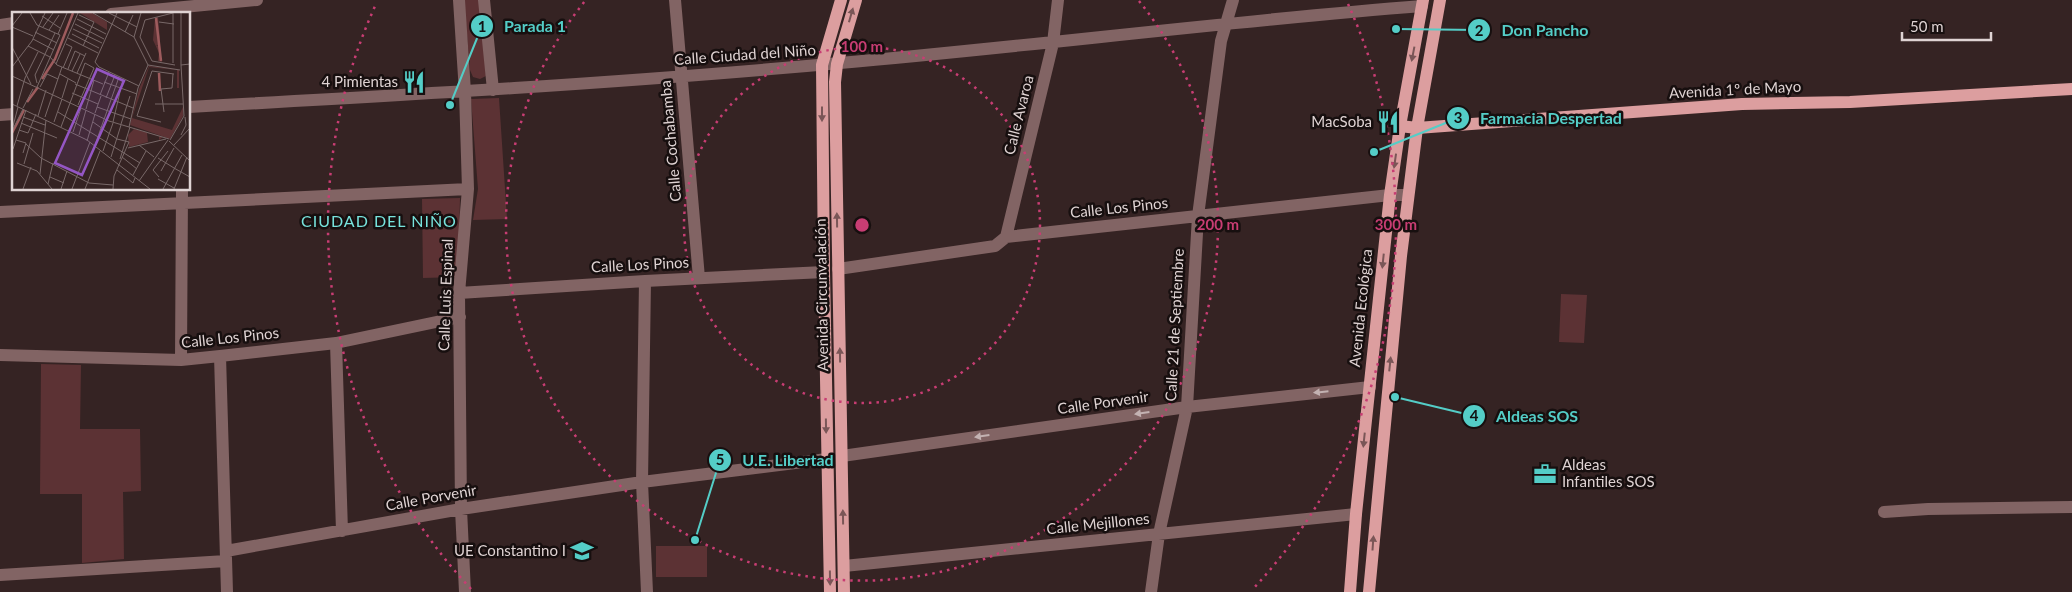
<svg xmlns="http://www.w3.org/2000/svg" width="2072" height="592" font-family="Lato,sans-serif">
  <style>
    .green { fill: #5c3234 }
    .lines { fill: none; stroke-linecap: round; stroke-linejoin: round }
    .minor { stroke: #826464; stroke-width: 12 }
    .major { stroke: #dc9e9f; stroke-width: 12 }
    .oneway { fill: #7a5657 }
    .oneway2 { fill: #c3b2b2 }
    .ring { fill: none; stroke: #c83d73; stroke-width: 2.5; stroke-dasharray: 2.5 5 }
    .labels { text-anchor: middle; stroke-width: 5; stroke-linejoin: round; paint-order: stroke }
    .street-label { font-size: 15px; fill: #dfd3d3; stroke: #170f0f }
    .poi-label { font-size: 15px; fill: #dfd3d3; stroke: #170f0f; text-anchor: end }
    .neighbourhood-label { font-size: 16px; letter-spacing: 1px; fill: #78e3dd; stroke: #170f0f }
    .inset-river { fill: none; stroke: #9d5b5d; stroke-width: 2.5 }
    .inset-road { fill: none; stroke: #796969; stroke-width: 1 }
    .view { fill: #9456c4; fill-opacity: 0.15; stroke: #9456c4; stroke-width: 2.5 }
    .inset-edge { fill: none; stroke: #dfd3d3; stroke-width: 2.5 }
    .centre { fill: #c83d73; stroke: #170f0f; stroke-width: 2.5 }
    .ring-label { font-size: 15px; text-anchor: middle; font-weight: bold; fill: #c83d73; stroke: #170f0f; stroke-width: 5; stroke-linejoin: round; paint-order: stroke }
    .leader { fill: none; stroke: #54cdc7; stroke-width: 2 }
    .callout-dot { fill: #54cdc7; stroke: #170f0f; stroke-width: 2 }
    .mark-label { font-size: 15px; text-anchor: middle; font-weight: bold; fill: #111 }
    .callout-label { font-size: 16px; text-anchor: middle; font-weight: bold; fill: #54cdc7; stroke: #170f0f; stroke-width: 5; stroke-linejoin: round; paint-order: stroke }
  </style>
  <rect width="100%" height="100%" fill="#352323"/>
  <path class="green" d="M464 0H483L486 76 480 79 473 77 470 70Z
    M499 98 507 219 473 220 478 189 471 99Z
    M460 198 458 277 423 278 422 199Z
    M1561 294 1587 295 1584 343 1559 342Z
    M41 364 81 365 80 429H140L141 491 123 492 124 559 82 563V494H40Z
    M656 546H707V577H656Z"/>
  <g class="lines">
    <path class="minor" d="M459 0 465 92 468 189 459 293 461 509 465 592
      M484 0 493 90
      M675 0 699 278
      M111 14 257 0
      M0 25 14 23
      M189 107C406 95 623 83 840 63 1034 46 1228 21 1422 6
      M0 115 14 114
      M0 212 468 189
      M1006 237 1053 43 1058 0
      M838 269 995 246 1006 237 1390 195H1408
      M645 281 642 482 647 592
      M459 293 645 281 824 272
      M336 343 342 531
      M0 355 181 360 220 356 336 343 460 317
      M220 356 227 592
      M181 360 182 189
      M842 456 1187 407 1370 387
      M1884 512 1928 509 2072 507
      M226 551 461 509 642 482 827 459
      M844 566 1356 514
      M0 575 226 561
      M1151 592 1159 534 1187 407 1198 216 1221 41 1233 0"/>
    <path class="major" d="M1400 126 1417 128 1742 104 1850 102 2072 89
      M830 592 824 272 822 65 841 0
      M844 592 835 82 837 64 856 0
      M1350 592 1356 514 1390 195 1400 126 1423 0
      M1369 592 1401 256 1417 128 1440 0"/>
  </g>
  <defs><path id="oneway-solid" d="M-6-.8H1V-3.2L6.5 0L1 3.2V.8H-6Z" transform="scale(1.25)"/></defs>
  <g class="oneway">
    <use href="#oneway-solid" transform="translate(851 15) rotate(-74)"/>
    <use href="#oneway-solid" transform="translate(1413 54) rotate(101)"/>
    <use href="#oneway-solid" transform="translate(822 114) rotate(90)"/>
    <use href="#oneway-solid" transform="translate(1395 161) rotate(98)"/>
    <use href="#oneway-solid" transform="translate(837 220) rotate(-91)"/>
    <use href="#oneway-solid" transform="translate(1383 261) rotate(96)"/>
    <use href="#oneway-solid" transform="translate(840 355) rotate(-91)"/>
    <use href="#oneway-solid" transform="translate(1390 364) rotate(-84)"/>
    <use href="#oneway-solid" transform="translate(826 426) rotate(89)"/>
    <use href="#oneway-solid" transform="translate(1364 440) rotate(96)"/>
    <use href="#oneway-solid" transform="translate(843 517) rotate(-91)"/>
    <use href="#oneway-solid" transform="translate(1373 543) rotate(-86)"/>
    <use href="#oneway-solid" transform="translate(830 578) rotate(89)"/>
  </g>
  <g class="oneway2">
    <use href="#oneway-solid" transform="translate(1321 392) rotate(174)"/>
    <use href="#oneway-solid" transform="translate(1142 413) rotate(172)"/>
    <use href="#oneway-solid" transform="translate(982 436) rotate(172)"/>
  </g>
  <g class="ring">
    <circle cx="862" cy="225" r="178"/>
    <path d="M1139 1A356 356 0 1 1 585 1"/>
    <path d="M471 589A534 534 0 0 1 376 4M1348 4A534 534 0 0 1 1253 589"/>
  </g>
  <defs>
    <symbol id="restaurant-bare" viewBox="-9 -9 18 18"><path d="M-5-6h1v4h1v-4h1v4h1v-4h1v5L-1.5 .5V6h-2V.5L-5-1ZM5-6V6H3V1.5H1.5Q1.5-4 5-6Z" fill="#54cdc7" stroke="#170f0f" stroke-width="2.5" paint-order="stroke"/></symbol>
    <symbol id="office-bare" viewBox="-9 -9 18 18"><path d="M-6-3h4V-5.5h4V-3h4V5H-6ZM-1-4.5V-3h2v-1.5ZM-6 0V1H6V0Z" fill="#54cdc7" stroke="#170f0f" stroke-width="2.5" paint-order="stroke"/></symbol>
    <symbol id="school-bare" viewBox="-9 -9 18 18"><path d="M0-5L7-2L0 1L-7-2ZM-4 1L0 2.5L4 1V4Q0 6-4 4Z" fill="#54cdc7" stroke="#170f0f" stroke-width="2.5" paint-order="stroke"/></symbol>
  </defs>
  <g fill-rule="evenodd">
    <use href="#restaurant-bare" x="398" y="66" width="32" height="32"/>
    <use href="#restaurant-bare" x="1372" y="106" width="32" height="32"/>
    <use href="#office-bare" x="1529" y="458" width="32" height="32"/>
    <use href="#school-bare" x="566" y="535" width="32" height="32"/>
  </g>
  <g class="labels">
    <g class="street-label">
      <text transform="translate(745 55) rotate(-4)" y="5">Calle Ciudad del Niño</text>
      <text transform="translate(1735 90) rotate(-3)" y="5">Avenida 1º de Mayo</text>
      <text transform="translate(1019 115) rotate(-76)" y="5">Calle Avaroa</text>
      <text transform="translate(671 141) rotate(-95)" y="5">Calle Cochabamba</text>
      <text transform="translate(1119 208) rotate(-6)" y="5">Calle Los Pinos</text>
      <text transform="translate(640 265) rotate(-3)" y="5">Calle Los Pinos</text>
      <text transform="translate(446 295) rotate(-88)" y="5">Calle Luis Espinal</text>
      <text transform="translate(822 295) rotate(-91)" y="5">Avenida Circunvalación</text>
      <text transform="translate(1361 308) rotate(-84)" y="5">Avenida Ecológica</text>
      <text transform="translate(1175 325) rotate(-87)" y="5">Calle 21 de Septiembre</text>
      <text transform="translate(230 338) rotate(-6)" y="5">Calle Los Pinos</text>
      <text transform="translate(1103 403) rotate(-8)" y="5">Calle Porvenir</text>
      <text transform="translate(431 498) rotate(-10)" y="5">Calle Porvenir</text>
      <text transform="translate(1098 524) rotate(-6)" y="5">Calle Mejillones</text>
    </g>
    <g class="poi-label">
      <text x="398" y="87">4 Pimientas</text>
      <text x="1372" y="127">MacSoba</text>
      <text x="1562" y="470" text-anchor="start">Aldeas<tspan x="1562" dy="17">Infantiles SOS</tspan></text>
      <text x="566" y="556">UE Constantino I</text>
    </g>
    <g class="neighbourhood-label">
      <text x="379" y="227">CIUDAD DEL NIÑO</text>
    </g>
  </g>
  <g transform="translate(12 12)">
    <rect width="178" height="178" fill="#352323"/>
    <path d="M68 1H80L95 10V18ZM146 5 148 26 147 33H144L147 34 150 50 146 49 147 41 141 28 143 6ZM137 54 167 58V76H165V58L137 55 120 106 160 118 171 95V104L158 127 118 113 127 77ZM122 117 151 125 147 128V124L135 121 136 130 117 135 116 123Z" fill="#5c3234"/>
    <path class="inset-river" d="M144 6 149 49M147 61 148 79M30 67 43 47 61 1M15 90 26 75M0 121 12 98"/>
    <path class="inset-road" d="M18 1 25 13 48 23 25 75M81 1 122 25 136 53 168 58M97 1 125 15M105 1 83 50 87 55 127 74M161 1 133 8 128 25 140 49 163 53M161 1V51M169 1V53M67 3 82 10 71 34M30 4 48 16M65 7 94 22M147 10 162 12M63 12 92 27M0 14 10 1M0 15 21 24M31 15 41 1M61 17 90 31M37 18 47 3M23 20 45 31M113 20 121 3M46 22 55 1M60 22 87 36M122 25 129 1M56 26 86 41M21 27 42 38M16 34 38 45 45 53 91 72M0 35 19 72M44 52 66 1M0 55 20 29 33 1M51 56 60 35 54 32M56 57 63 39 73 44M60 59 68 42M65 61 74 41M48 62 64 71M0 64 97 109 157 127M92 70 125 82M25 71 23 63 43 21M63 72 121 96M28 75 35 62 46 67M60 81 86 92M88 83 97 60M50 86 56 67M94 86 103 63M0 92 75 128 138 177M143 92H171M5 94 13 66 26 40M85 95 119 107M11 96 21 77M74 97 82 68M46 100 128 151M152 100 149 77 160 76 161 62M83 101 89 84M26 104 34 78M125 104 140 59 162 62M125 104 149 110M11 105 33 113M33 105 50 55M42 110 50 87M81 110 105 127 117 130 102 164 101 177M101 110 111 67M9 111 45 126M109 112 118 84M49 115 73 51 82 56 66 93M117 115 126 76 136 53M0 118 6 95M7 118 16 121 24 102M0 119 11 97M61 120 69 96M67 123 74 98M169 123 174 113 173 105M4 128 14 131 11 141M158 128 172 104 169 53 178 52M75 129 83 102M157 129 177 148M14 132 29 146 77 171 101 173M83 133 107 65M127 133 142 145M162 133 178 116M116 136 154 127M1 137 14 98M91 139 101 111M99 145 109 113M110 145 125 157M146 146 162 156M108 147 118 115M5 151 25 159 40 177M12 152 21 121M162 156 178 165M105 158 121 171 123 166M149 159 162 136M28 162 34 108M121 163 134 139M38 165 52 171M147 165 141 158 156 139M146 167 162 176M127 169 156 128M36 172 41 151M11 177 19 155M49 177 55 159M60 177 78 130M73 177 88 139M151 177 170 143M162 177 175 145"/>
    <path class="view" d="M85 57 112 69 70 163 43 151Z"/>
    <rect width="178" height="178" class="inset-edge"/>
  </g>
  <circle cx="862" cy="225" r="8" class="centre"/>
  <g class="ring-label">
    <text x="862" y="52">100 m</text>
    <text x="1218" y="230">200 m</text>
    <text x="1396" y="230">300 m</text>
  </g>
  <path class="leader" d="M450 105L482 26M1396 29L1479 30M1374 152L1458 118M1395 397L1474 416M695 540L720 460"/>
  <g class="callout-dot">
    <circle cx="450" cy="105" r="5"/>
    <circle cx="1396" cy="29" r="5"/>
    <circle cx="1374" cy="152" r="5"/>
    <circle cx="1395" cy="397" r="5"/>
    <circle cx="695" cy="540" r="5"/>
    <circle cx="482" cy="26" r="12"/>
    <circle cx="1479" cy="30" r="12"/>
    <circle cx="1458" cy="118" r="12"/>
    <circle cx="1474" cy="416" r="12"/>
    <circle cx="720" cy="460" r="12"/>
  </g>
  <g class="mark-label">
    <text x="482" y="32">1</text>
    <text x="1479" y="36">2</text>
    <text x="1458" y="123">3</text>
    <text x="1474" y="421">4</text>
    <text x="720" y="465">5</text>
  </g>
  <g class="callout-label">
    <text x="535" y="32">Parada 1</text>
    <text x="1545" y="36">Don Pancho</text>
    <text x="1551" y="124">Farmacia Despertad</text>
    <text x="1537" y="422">Aldeas SOS</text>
    <text x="788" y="466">U.E. Libertad</text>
  </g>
  <path d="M1902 32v8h89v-8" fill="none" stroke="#dfd3d3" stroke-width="2.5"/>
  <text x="1910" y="32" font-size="15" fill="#dfd3d3" stroke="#170f0f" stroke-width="4" paint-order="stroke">50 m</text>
</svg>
